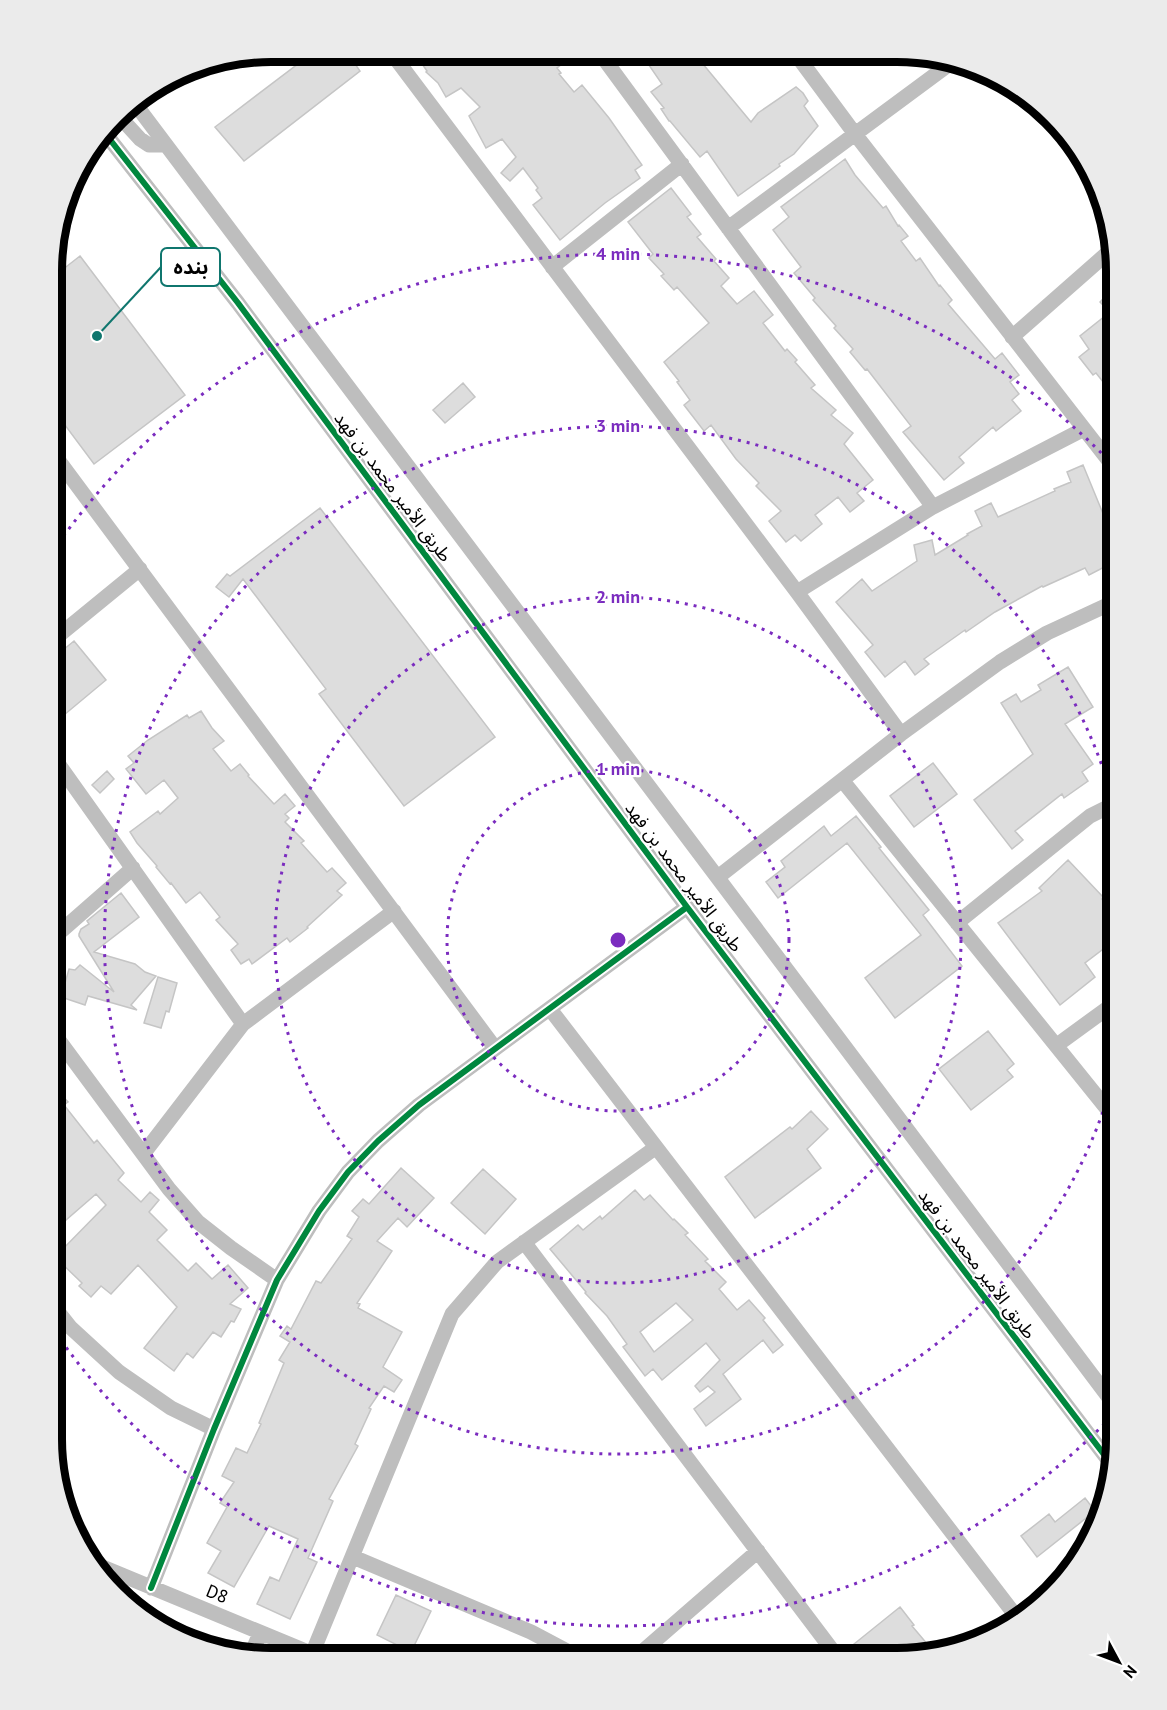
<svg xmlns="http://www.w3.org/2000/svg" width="1167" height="1710" font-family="'PT Sans','Noto Sans Arabic',sans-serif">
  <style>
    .building { fill: #ddd; stroke: #c5c5c5; stroke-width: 1.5; fill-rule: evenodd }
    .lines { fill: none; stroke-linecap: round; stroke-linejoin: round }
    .minor { stroke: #bebebe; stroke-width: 15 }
    .cycleway-casing { stroke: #fff; stroke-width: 10 }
    .cycleway { stroke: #00873e; stroke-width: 6 }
    .ring { fill: none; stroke: #7b2cbf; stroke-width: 3; stroke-dasharray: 3 6 }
    .labels { text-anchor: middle; stroke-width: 4.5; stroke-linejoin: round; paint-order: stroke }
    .street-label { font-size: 18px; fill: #000; stroke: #fff }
    .rim { fill: none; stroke: #000; stroke-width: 8 }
    .centre { fill: #7b2cbf; stroke: #fff; stroke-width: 3 }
    .ring-label { font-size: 18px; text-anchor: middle; font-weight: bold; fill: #7b2cbf; stroke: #fff; stroke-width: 4.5; stroke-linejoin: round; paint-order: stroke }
    .leader { fill: none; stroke: #0f766e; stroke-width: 2 }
    .callout-dot { fill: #0f766e; stroke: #fff; stroke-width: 2 }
    .callout { fill: #fff; stroke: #0f766e; stroke-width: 2 }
    .callout-label { font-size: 20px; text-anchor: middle; font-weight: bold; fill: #000 }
  </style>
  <rect width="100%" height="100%" fill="#fff"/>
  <path class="building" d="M296 51H346L360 71 244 161 215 127 303 60Z
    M413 51 489 52 496 60 506 52H558L566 61 557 68 561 73 559 74 574 92 582 85 609 118 642 165 635 170 640 178 605 203 560 240 533 205 542 198 536 190 538 188 523 168 510 181 501 173 516 157 502 139 486 148 469 116 480 107 461 88 446 97 438 83 426 72 427 71Z
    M640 52H693L751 122 758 113 796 87 803 93 808 101 804 106 818 126 794 154 779 164 780 166 738 196 707 151 700 157 670 121H669L661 109 664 108 651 92 662 84Z
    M845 159 855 175 883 208 886 206 898 226 899 225 908 236 901 241 916 261 920 258 939 286 940 285 952 300 948 304 995 359 1002 353 1019 375 1010 382 1019 394 1012 400 1021 411 996 431 993 427 959 457 964 463 944 480 903 432 911 426 867 369 865 370 850 352 853 349 834 328 836 326 813 300 815 298 794 273 801 267 773 230 789 217 781 207Z
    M671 188 691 214 687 217 701 234 697 237 716 259 714 261 729 278 721 286 737 304 754 291 773 315 763 323 785 351 787 349 797 360 795 362 815 385 811 388 836 410 831 415 853 433 844 444 873 480 857 493 864 501 850 512 838 497 815 515 822 524 801 541 795 535 786 542 769 521 781 511 756 486 759 483 736 459 711 425 704 431 684 405 690 400 677 382 679 381 664 362 709 323 677 287 674 290 661 276 664 274 649 258 653 254 628 222Z
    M80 256 185 395 94 464 53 409V277Z
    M1116 286V398L1096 373 1093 375 1079 357 1089 349 1080 336 1110 312 1100 302Z
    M463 383 475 397 445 423 433 410Z
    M1083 465 1104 516 1116 511V561L1089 575 1085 568 1043 587 1042 586 995 612 966 632 965 630 924 659 929 664 915 675 905 661 885 677 865 652 873 645 836 602 862 579 872 591 917 561 914 545 932 540 935 555 968 535 967 534 982 526 975 511 991 503 998 517 1055 491 1054 489 1071 482 1067 472Z
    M320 508 495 737 404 806 319 694 326 689 243 579 229 597 216 587 227 574 230 576Z
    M74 641 106 680 52 725V659Z
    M1068 667 1093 707 1065 724 1093 764 1082 772 1088 781 1064 798 1062 794 1015 831 1023 840 1012 849 974 800 1033 754 1001 703 1016 694 1021 702 1041 690 1038 685Z
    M201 711 212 728 224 741 213 749 231 771 240 764 249 775 248 776 274 804 285 794 295 806 285 814 289 818 285 822 304 841 301 843 327 872 332 868 346 883 337 891 342 895 307 927 308 928 290 942 287 938 252 964 249 959 241 964 231 950 238 944 216 920 220 917 200 892 186 903 171 883 170 884 156 867 157 866 137 843 130 832 158 811 160 814 178 798 164 780 146 794 126 769 134 763 128 756 148 740 187 715 189 718Z
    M933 763 957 794 914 827 890 796Z
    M107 771 114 779 100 793 92 785Z
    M856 816 881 847 879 848 929 910 923 915 962 966 895 1018 865 978 921 935 847 843 778 898 766 882 785 867 781 861 824 826 831 836Z
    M1068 860 1104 898 1102 899 1116 917V958L1106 947 1085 963 1095 977 1060 1005 998 923 1042 891 1039 888Z
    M121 893 139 917 94 952 135 964 145 972 156 976 131 1005 137 1010 88 996 85 1005 61 997 69 969 75 970 80 965 114 992 79 936V934L81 929 89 924 87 921Z
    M158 977 177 983 169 1012 166 1011 161 1028 144 1023Z
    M988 1031 1014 1064 1007 1070 1013 1077 971 1110 939 1069Z
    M57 1090 68 1102 64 1105 94 1143 97 1140 124 1173 118 1180 141 1202 150 1192 159 1200 149 1212 167 1230 157 1240 188 1271 196 1263 212 1279 228 1265 248 1288 230 1304 241 1309 234 1322 231 1321 221 1337 213 1332 193 1358 187 1353 174 1371 144 1348 177 1307 138 1265 111 1294 101 1286 91 1297 79 1286 82 1283 55 1257 106 1205 96 1194 51 1233 52 1096Z
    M811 1111 828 1129 807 1149 821 1168 755 1218 725 1177 790 1127 792 1129Z
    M401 1168 434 1198 407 1227 398 1218 377 1241 392 1251 357 1303 360 1304 358 1308 402 1332 383 1367 402 1380 394 1392 384 1386 369 1408 371 1409 355 1444 358 1446 329 1499 333 1501 308 1558 317 1562 290 1619 257 1604 270 1577 279 1581 298 1539 269 1526 234 1587 208 1573 221 1551 207 1543 227 1507 220 1503 234 1482 222 1476 236 1448 247 1453 261 1424 259 1423 284 1363 279 1360 290 1342 280 1336 287 1326 291 1329 316 1281 321 1283 352 1239 347 1236 359 1217 352 1211 363 1199 369 1204Z
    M483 1169 516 1199 485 1234 451 1203Z
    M635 1190 644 1200 650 1195 673 1220 674 1219 688 1233 685 1235 708 1259 705 1261 726 1282 719 1289 737 1310 749 1300 765 1318 763 1320 783 1345 773 1353 763 1340 723 1374 741 1399 706 1426 694 1409 715 1392 708 1386 700 1392 695 1386 720 1360 706 1343 662 1380 653 1369 645 1376 623 1347 627 1344 607 1316 585 1293 586 1292 550 1249 578 1225 583 1230 600 1216 602 1219ZM676 1303 693 1320 654 1352 640 1332Z
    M1085 1498 1095 1511 1037 1557 1021 1536 1049 1514 1055 1522Z
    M396 1595 431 1611 411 1652 377 1635Z
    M900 1607 914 1625 912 1626 934 1652 897 1659H866L854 1644Z"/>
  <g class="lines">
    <path class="minor" d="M390 51 797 592 901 734
      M599 52 933 507
      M795 53 855 134 1116 470
      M133 101 1116 1407
      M118 115 140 139 149 145H165
      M104 132 238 303 687 907 1112 1465
      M728 228 951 63
      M552 267 682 164
      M1012 337 1112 249
      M53 453 495 1048
      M797 592 933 507 1084 429
      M52 641 140 569
      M52 755 243 1024
      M842 780 1116 1120
      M718 877 901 734 1000 662 1047 633 1116 601
      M957 923 1090 816 1116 803
      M52 939 133 868
      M550 1009 1019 1620
      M52 1031 169 1189 198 1222 231 1248 277 1280
      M1057 1045 1116 1002
      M144 1153 243 1024 394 911
      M524 1242 839 1659
      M51 1303 70 1327 119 1372 171 1408 214 1429
      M353 1557 531 1632 580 1658
      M100 1566 320 1657
      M151 1588 214 1429 277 1280 319 1211 348 1172 378 1141 419 1105 687 907
      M312 1654 452 1314 497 1262 655 1148
      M250 1657 260 1633
      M635 1658 758 1551"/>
    <defs>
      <path id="cycleway" d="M104 132 238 303 687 907 1112 1465
        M151 1588 214 1429 277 1280 319 1211 348 1172 378 1141 419 1105 687 907"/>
    </defs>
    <use href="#cycleway" class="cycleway-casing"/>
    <use href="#cycleway" class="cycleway"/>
  </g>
  <g class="ring">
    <circle cx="618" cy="940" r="171"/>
    <circle cx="618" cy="940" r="343"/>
    <path d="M1116 1069A514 514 0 1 1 1116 811"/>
    <path d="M1111 1417A686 686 0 0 1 53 1329M53 551A686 686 0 0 1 1116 468"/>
  </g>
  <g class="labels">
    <g class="street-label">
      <text transform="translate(393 487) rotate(53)" y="6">طريق الأمير محمد بن فهد</text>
      <text transform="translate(684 877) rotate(53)" y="6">طريق الأمير محمد بن فهد</text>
      <text transform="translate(977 1264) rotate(53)" y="6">طريق الأمير محمد بن فهد</text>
      <text transform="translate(217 1594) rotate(22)" y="6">D8</text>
    </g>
  </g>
  <path d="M0 0H1167V1710H0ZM271 62H897A209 209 0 0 1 1106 271V1439A209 209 0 0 1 897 1648H271A209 209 0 0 1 62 1439V271A209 209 0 0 1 271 62Z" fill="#ebebeb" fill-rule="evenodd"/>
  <path class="rim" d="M271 62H897A209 209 0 0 1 1106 271V1439A209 209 0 0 1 897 1648H271A209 209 0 0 1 62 1439V271A209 209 0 0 1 271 62Z"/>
  <circle cx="618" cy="940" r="9" class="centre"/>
  <g class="ring-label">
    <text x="618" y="260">4 min</text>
    <text x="618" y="432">3 min</text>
    <text x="618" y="603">2 min</text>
    <text x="618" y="775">1 min</text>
  </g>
  <path class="leader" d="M97 336L161 267"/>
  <circle class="callout-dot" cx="97" cy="336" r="6"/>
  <rect class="callout" x="161" y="248" width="59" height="38" rx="6"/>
  <g class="callout-label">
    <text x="191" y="274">بنده</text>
  </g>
  <g transform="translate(1119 1662) rotate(131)" stroke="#ffffff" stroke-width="4.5" paint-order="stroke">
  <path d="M0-4.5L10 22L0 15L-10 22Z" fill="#000000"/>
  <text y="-9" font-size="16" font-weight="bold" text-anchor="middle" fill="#000000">N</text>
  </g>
</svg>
